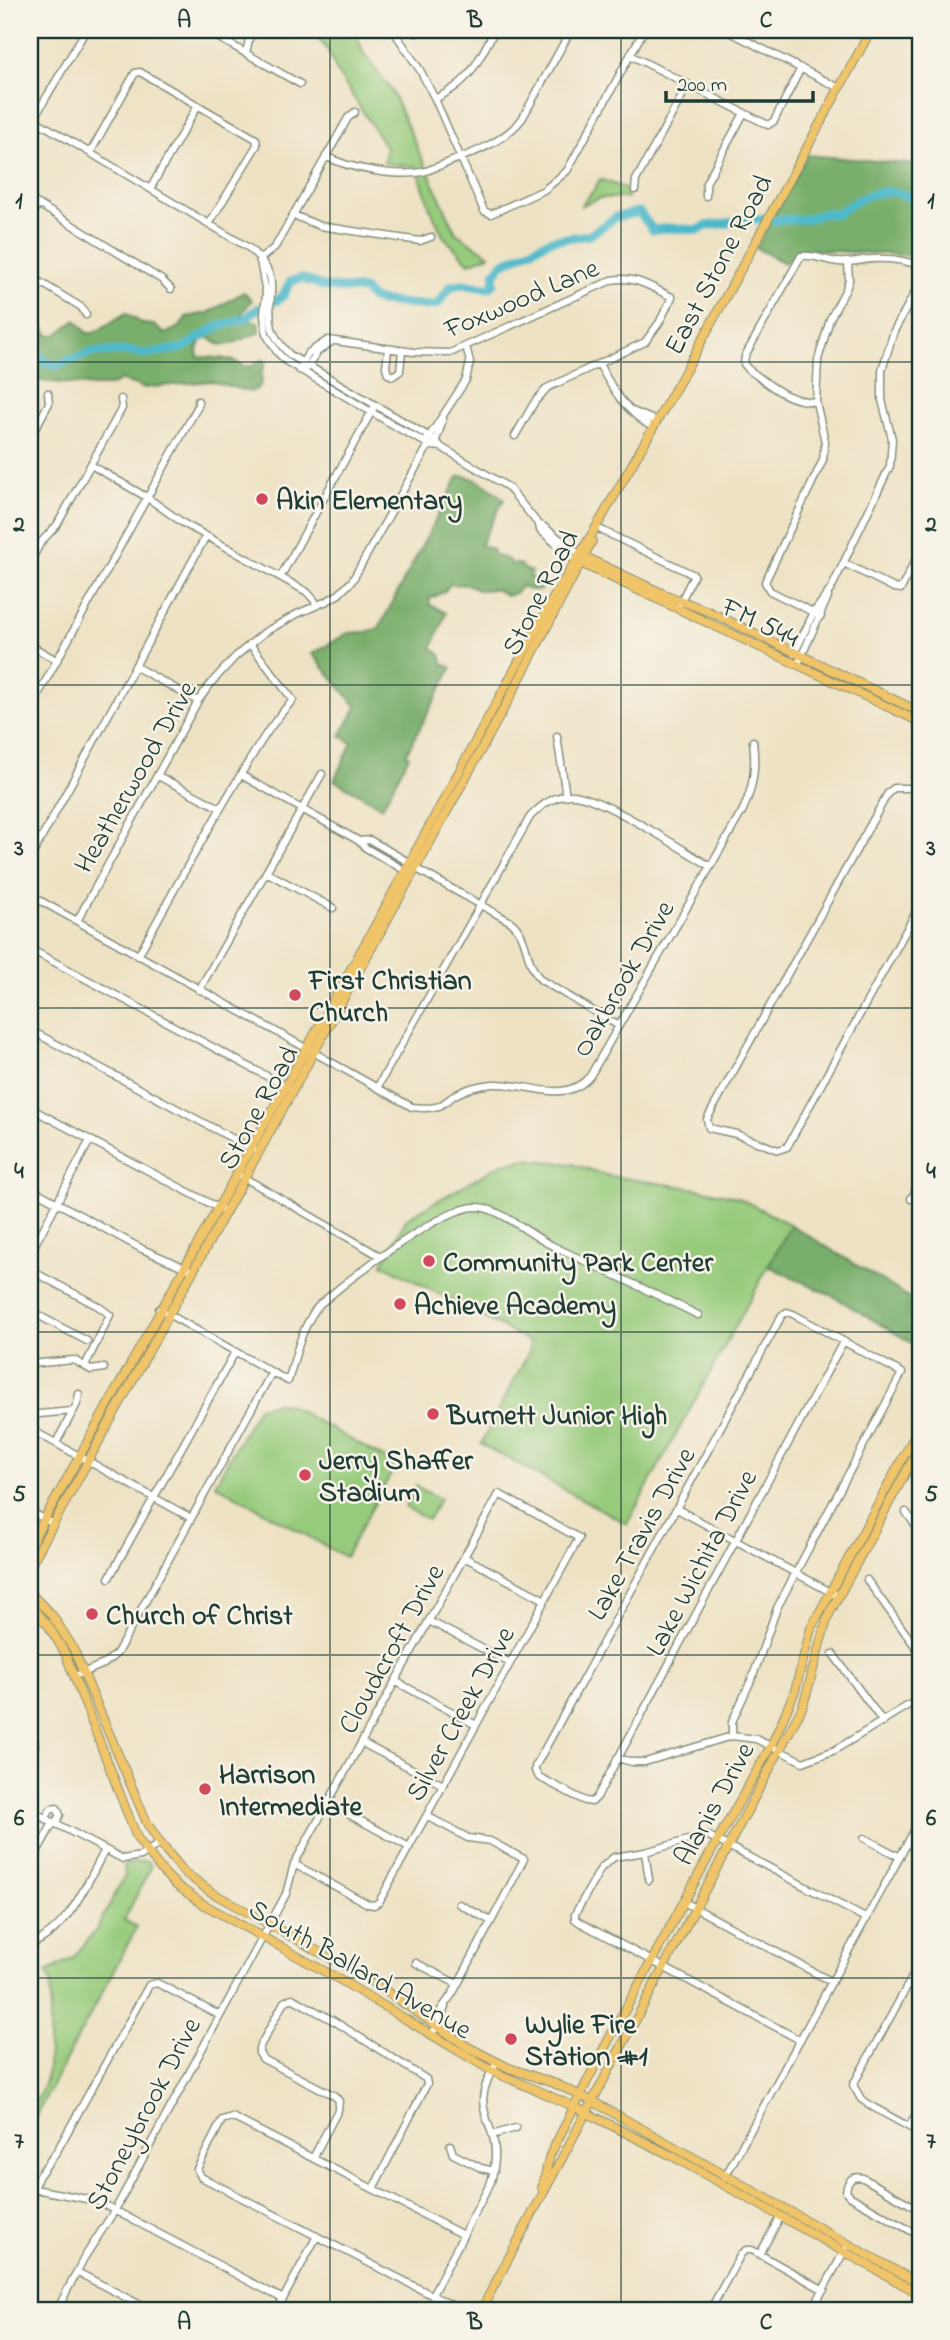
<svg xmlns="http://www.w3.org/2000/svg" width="950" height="2340" font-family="'Indie Flower',sans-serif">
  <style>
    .green { fill: #97cb7c; stroke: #5b8458; stroke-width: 2 }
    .forest { fill: #79af6c; stroke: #4c7650; stroke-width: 2 }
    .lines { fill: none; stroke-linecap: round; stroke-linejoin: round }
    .river { stroke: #4eb9ca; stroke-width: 9 }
    .minor-casing { stroke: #86907c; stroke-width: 9 }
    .major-casing { stroke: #86907c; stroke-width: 10 }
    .minor { stroke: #fff; stroke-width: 6 }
    .major { stroke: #f0c469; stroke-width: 8 }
    .grid { fill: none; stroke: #1f3d34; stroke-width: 2; stroke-opacity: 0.55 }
    .poi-dot { fill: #d1495b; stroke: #f7f3e8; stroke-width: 2.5 }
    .labels { text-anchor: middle; stroke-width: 5; stroke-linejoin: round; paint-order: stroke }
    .street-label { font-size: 28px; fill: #1f3d34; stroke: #f7f3e8 }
    .poi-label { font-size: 28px; font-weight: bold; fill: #1f3d34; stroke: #f7f3e8; text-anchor: start }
    .neatline { fill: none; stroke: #1f3d34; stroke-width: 2.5 }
    .grid-label { font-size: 23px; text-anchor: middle; font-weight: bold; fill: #1f3d34 }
  </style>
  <rect width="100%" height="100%" fill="#f7f3e8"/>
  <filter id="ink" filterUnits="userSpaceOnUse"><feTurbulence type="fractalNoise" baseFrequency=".0143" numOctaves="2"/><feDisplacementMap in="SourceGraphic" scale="14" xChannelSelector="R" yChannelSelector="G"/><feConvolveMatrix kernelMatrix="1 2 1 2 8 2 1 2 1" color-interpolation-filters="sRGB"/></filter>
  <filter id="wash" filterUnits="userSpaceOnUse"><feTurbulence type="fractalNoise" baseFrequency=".00686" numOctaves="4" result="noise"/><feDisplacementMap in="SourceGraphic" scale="28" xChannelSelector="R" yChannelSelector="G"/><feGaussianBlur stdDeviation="1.57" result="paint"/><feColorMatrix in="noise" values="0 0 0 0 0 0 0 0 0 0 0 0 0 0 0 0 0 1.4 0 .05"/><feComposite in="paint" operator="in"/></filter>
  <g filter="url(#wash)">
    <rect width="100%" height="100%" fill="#eee2c4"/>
    <path class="green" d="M311 30 355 31 364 54 391 90 456 233 490 255 469 263 443 236 430 208 417 167 384 163 386 147 337 72 328 50Z
      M600 179 624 188 627 198H600L580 206 594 190Z
      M527 1159 572 1164 609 1176 698 1189 737 1197 791 1225 627 1524 481 1444 529 1352 530 1342 382 1264 407 1218 502 1164Z
      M275 1403 287 1404 396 1465 345 1557 215 1484 258 1407Z
      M416 1486 440 1499 428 1520 405 1507Z
      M145 1861 149 1862 151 1867 124 1920 137 1927 30 2127V2109L42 2090 48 2071 51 1984 47 1972 73 1958 97 1929 125 1875 124 1865Z"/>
    <path class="forest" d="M807 155 920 165V256L799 249 785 263 756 248Z
      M244 292 252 300 241 314 244 319 258 322 259 333C240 337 224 355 209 337L202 340 197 351 198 357C215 358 231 357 246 367L254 365 262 359 266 362 261 373 262 382 257 389 250 392 210 381 143 388 122 380 110 386H95L30 380V316L39 321 49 335H56L76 320 87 333H94L126 313 143 324 154 325 165 334 180 327 186 317 208 313Z
      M463 476C477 477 493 490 504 499L480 545 492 549 494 555 509 560V563L521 565 523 569 531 572 530 577 542 584 540 590H530L521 586 517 592 508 596 495 589 477 590 469 585 450 584 445 591 430 599 429 604 446 613 432 648 441 655 443 664 452 668 406 754 409 756 382 807 334 780 352 743 340 736 357 707 312 654 348 633 366 632 379 628 458 477Z
      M791 1225 920 1304V1348L831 1295 768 1266Z"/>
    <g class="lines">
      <path class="river" d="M773 220 807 219 824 213 837 214C860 196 886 182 914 200L920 194
        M276 301 283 296 290 282 301 278 325 287 364 290 371 298 379 301 429 306 438 304 451 286 463 284 485 288 490 287 494 283 495 273 502 264 551 240 590 235 616 217 639 212 653 230 668 228 699 230 706 226 764 218
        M30 335 34 338V348L47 364 56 365 94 352 128 351 145 354 183 348 217 327 244 319 259 308"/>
    </g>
  </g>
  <g filter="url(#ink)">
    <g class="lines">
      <defs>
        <path id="minor" d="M205 30 300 84
          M393 30 420 70 435 99 484 211 491 214 544 190 567 171 644 30
          M726 30 839 88
          M416 33 418 30
          M246 53 250 35 248 30
          M630 55 768 125 774 121 801 68
          M435 99C472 81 476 64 495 30
          M30 117 249 248C286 281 264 291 272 328 275 339 282 347 290 355L435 440 441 447
          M30 125 86 30
          M90 153 135 73 140 72 256 139 257 145 209 224
          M326 156C349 169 401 178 426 171 458 158 500 147 522 119L571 30
          M150 189 198 105
          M635 190 636 180 688 85
          M706 196V183L744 113
          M30 199 162 280 171 289
          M293 215 320 226 420 241 431 237
          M30 218 38 204
          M259 260 275 247 348 118 355 112
          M260 261 266 293 264 315 266 334 277 352 287 362 400 429 432 446 441 447 508 487 539 525 540 530 575 560
          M30 276 81 307 86 315
          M388 349 386 367 388 374 393 376 400 371 402 351
          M599 364C612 389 627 413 652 427
          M307 368 317 352 330 343
          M299 370 308 353 328 340 414 352 450 353 612 280C635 275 652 288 672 297L659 323 645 342 547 388 534 403 515 436
          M816 402C786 401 771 386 748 369L744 364 745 356 801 256C813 254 826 261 838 262 850 263 860 260 871 259 887 258 906 260 920 266
          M632 411 656 421
          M30 438 49 403 48 393
          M427 440 466 380 470 362 466 346
          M91 465 148 498 183 523 307 592 315 601V606
          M539 525 543 526 579 554
          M601 530 694 575 679 605
          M30 562 41 542 57 525 122 408 121 399
          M844 563 894 588 901 589 920 551
          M281 576 373 409
          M821 616 770 591 765 582 823 460 825 442 816 402 818 360 830 319 846 289 849 280 848 263
          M30 645 56 660
          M794 654 814 612 831 589 890 466 892 439 882 400V370L894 331 920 283
          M798 664 828 597
          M136 667 198 701
          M30 709 198 406V401
          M557 736 566 796
          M241 775 359 841 366 848 404 870 407 869
          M158 776 220 808
          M920 788H894L888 793 707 1119 709 1128 736 1134 778 1150 787 1147 920 905
          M359 841 370 840 410 863
          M30 859 206 536
          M415 868 511 922C530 938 524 963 541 980L619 1026
          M266 872 333 908
          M30 895 412 1107C421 1108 430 1109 439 1106 443 1104 448 1100 452 1097 464 1089 479 1085 493 1084 526 1082 565 1106 590 1076L743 810C754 786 756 766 753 741
          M77 921 198 701 212 682 236 656 265 632 297 614 327 601 339 594 352 581 427 448C438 443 440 428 443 418
          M30 949 287 1087
          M138 956C171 895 205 834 241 774 258 747 270 724 293 700L250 644
          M199 990 322 774
          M30 1030 254 1150
          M377 1088 530 817C541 805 555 795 572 795 599 795 683 850 710 866
          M30 1108 226 1212
          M236 1173 380 1256
          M30 1188 142 1249 193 1271
          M911 1199 920 1183
          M30 1254 90 1140
          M30 1270 98 1306 110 1315 85 1366
          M159 1309 288 1381C296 1355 302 1324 320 1304 347 1281 444 1204 478 1207 502 1209 531 1236 553 1246 601 1269 650 1291 698 1315
          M30 1311 87 1341
          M30 1364 74 1360 91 1370 104 1368
          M30 1420 39 1414 72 1411
          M30 1429 191 1518
          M56 1443 77 1404 79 1394
          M677 1509 838 1596
          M30 1511 53 1524
          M906 1512 920 1532
          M464 1557 545 1600
          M109 1578 235 1352
          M867 1580 920 1653
          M429 1621 510 1663
          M833 1654 883 1722
          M75 1676 104 1664 117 1653 272 1372
          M395 1681 476 1725
          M732 1736V1722L753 1676 777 1608 902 1373 793 1314 787 1312 782 1315 535 1767V1771L539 1777 585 1801 592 1802 597 1797 843 1342
          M30 1738 34 1740 35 1746 30 1751
          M362 1743 443 1785
          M617 1758 632 1762H645L732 1736 756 1739 803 1762 835 1750 920 1698
          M328 1803 409 1847
          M30 1810 123 1859 141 1856 160 1843
          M427 1816 468 1838 490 1841 524 1859C501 1903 478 1947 454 1991 448 2002 436 2012 436 2025
          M45 1819 51 1809 57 1808 60 1815 55 1824
          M864 1838 900 1857
          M645 1852 649 1880
          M32 1861 53 1823
          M684 1902 832 1982
          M459 1904 491 1921
          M30 1945C70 1928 85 1886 105 1850
          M416 1963 457 1984
          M920 1963 853 2085 861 2099 873 2107 920 2133
          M431 2035 440 2022 445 2007
          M800 2040 579 1922 575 1919V1914L601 1868 614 1857 645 1852 703 1836H709L867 1919
          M909 2127 920 2107
          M492 2135 516 2128
          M450 2145 453 2154 481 2168 494 2171
          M313 2158 338 2110 339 2101 335 2096 263 2059 259 2053V2048L284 2002 292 1998 334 2021 426 2079 427 2084 373 2189
          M725 2177 920 1820
          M35 2189 97 2201 283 2299
          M30 2203 38 2177 57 2151 149 1985 157 1983 219 2015
          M920 2210 863 2178C851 2175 847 2182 846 2192L851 2197 920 2236
          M760 2254 780 2217
          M77 2272 150 2310
          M432 2295 491 2182C495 2167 497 2152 493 2137 489 2124 483 2113 483 2099 484 2085 490 2074 497 2062
          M57 2310 84 2258 115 2210 286 1894 294 1864 499 1494 579 1538 379 1902 374 1905 368 1904 294 1864
          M277 2310 317 2236
          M461 2310 201 2177 197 2169 222 2120 232 2117 463 2235
          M710 2310 741 2254 746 2250H752L824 2290
          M812 2310 846 2248"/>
        <path id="major" d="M581 555 666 595 710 612 920 712
          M578 562 920 722
          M30 1545 381 915 554 597 601 519 682 377 871 30
          M30 1566 508 701 592 541
          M30 1593 52 1615 73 1648 147 1823 160 1843 184 1872 211 1892 368 1979 468 2047 509 2068 556 2084 592 2101 920 2284
          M30 1605 48 1625 65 1653 137 1838 162 1871 176 1885 203 1904 342 1981 492 2071 575 2107 672 2156 920 2294
          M542 2188 550 2155 601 2054 717 1841 771 1746 795 1691 811 1628 920 1426
          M481 2310 802 1708C813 1676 818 1643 830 1612L920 1446"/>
      </defs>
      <use href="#minor" class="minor-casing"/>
      <use href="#major" class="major-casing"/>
      <use href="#minor" class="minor"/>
      <use href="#major" class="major"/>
    </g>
  </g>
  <path class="grid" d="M330 30V2310M621 30V2310M30 362H920M30 685H920M30 1008H920M30 1332H920M30 1655H920M30 1978H920"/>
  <g class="poi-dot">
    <circle cx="262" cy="499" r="7"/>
    <circle cx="295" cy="995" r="7"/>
    <circle cx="429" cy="1261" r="7"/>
    <circle cx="400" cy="1304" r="7"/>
    <circle cx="433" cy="1414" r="7"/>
    <circle cx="305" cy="1475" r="7"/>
    <circle cx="92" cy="1614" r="7"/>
    <circle cx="205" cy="1789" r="7"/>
    <circle cx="511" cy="2039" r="7"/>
  </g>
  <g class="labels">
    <g class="street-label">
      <text transform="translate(717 264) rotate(-62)" y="10">East Stone Road</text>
      <text transform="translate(521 297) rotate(-23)" y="10">Foxwood Lane</text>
      <text transform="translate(539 592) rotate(-63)" y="10">Stone Road</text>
      <text transform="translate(761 621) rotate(25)" y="10">FM 544</text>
      <text transform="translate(134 776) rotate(-60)" y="10">Heatherwood Drive</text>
      <text transform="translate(622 978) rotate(-60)" y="10">Oakbrook Drive</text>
      <text transform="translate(257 1107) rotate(-61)" y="10">Stone Road</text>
      <text transform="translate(640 1533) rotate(-61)" y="10">Lake Travis Drive</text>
      <text transform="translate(700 1562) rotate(-62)" y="10">Lake Wichita Drive</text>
      <text transform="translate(390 1648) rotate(-61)" y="10">Cloudcroft Drive</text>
      <text transform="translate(459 1713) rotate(-61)" y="10">Silver Creek Drive</text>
      <text transform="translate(713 1803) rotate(-61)" y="10">Alanis Drive</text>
      <text transform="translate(361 1968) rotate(30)" y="10">South Ballard Avenue</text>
      <text transform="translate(142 2113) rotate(-62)" y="10">Stoneybrook Drive</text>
    </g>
    <g class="poi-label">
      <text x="276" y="509">Akin Elementary</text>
      <text x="309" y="989">First Christian<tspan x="309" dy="32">Church</tspan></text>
      <text x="443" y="1271">Community Park Center</text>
      <text x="414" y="1314">Achieve Academy</text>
      <text x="447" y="1424">Burnett Junior High</text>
      <text x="319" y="1469">Jerry Shaffer<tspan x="319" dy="32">Stadium</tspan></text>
      <text x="106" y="1624">Church of Christ</text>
      <text x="219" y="1783">Harrison<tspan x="219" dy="32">Intermediate</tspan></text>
      <text x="525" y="2033">Wylie Fire<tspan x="525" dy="32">Station #1</tspan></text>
    </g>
  </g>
  <rect width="950" height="2340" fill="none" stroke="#f7f3e8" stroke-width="77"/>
  <path d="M666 91v10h147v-10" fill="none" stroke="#1f3d34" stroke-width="3.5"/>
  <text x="677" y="91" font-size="21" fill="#1f3d34" stroke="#f7f3e8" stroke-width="5" paint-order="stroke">200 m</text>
  <rect x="38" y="38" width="874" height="2264" class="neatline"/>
  <g class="grid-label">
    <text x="184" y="27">A</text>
    <text x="475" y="27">B</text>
    <text x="766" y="27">C</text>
    <text x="19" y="208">1</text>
    <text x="931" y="208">1</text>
    <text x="19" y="531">2</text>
    <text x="931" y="531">2</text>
    <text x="19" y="855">3</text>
    <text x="931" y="855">3</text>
    <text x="19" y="1178">4</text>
    <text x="931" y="1178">4</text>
    <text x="19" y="1501">5</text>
    <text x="931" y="1501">5</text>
    <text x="19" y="1825">6</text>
    <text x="931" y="1825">6</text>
    <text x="19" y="2148">7</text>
    <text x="931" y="2148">7</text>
    <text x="184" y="2329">A</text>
    <text x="475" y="2329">B</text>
    <text x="766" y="2329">C</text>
  </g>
</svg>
